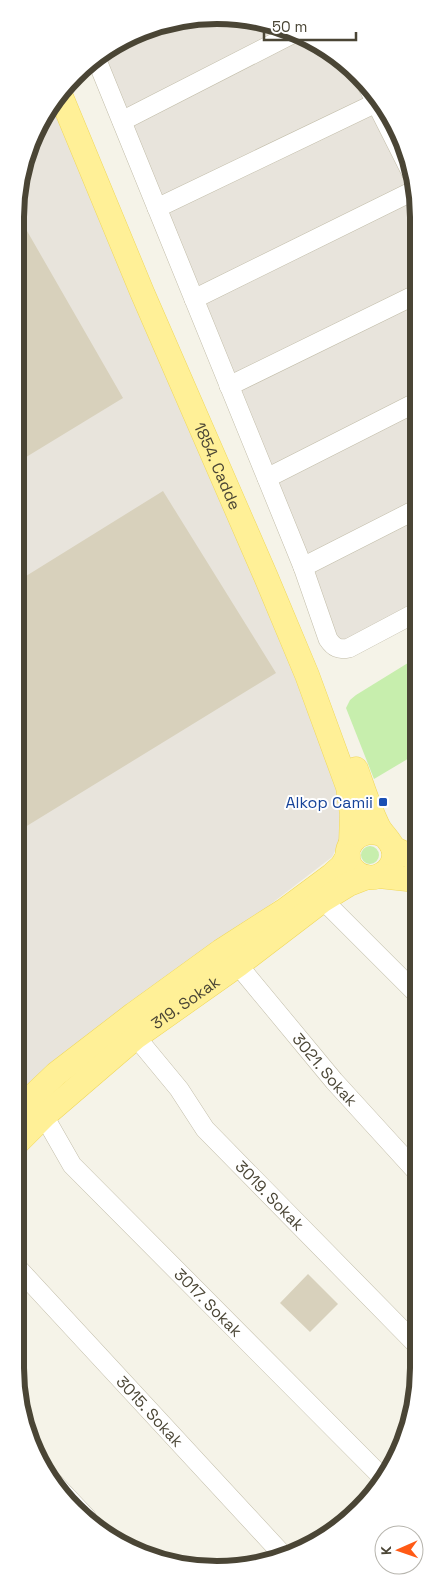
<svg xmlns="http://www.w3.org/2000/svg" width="434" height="1585" font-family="'Space Grotesk',sans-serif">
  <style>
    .industrial { fill: #e8e4dc }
    .green { fill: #c7eead }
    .building { fill: #d8d1bc }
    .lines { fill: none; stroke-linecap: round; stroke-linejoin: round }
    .minor-casing { stroke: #c2bda9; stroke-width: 20 }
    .major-casing { stroke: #f0d85b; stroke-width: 25 }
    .minor { stroke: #fff; stroke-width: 19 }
    .major { stroke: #fff097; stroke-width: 24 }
    .transit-dot { fill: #1a4fb4; stroke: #fff; stroke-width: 2 }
    .labels { text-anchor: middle; stroke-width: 4; stroke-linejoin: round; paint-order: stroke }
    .street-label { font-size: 16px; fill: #4a4535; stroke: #fff }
    .transit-label { font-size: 16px; fill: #164399; stroke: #fff; text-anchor: end }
    .rim { fill: none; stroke: #4a4535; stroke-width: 6 }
  </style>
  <rect width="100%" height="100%" fill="#f5f3e8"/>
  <path class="industrial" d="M177 19H256L318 42 369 84 417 191V612L341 649 96 58 105 49Z
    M56 98 193 421 343 795 341 839 332 857 16 1100 19 178 49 105Z"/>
  <path class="green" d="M416 658V754L374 779 346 708 350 700 356 695Z
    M361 855a9 9 0 1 1 18 0a9 9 0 1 1-18 0Z"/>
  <path class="building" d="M19 217 123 398 18 462V344Z
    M163 491 276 673 17 832 18 581Z
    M308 1274 338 1304 310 1332 280 1303Z"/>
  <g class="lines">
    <defs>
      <g id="minor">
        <path d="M96 58 303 567 328 639C334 648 339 650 349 648L417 612"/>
        <path d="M365 81 413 176"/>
        <path d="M122 121 294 33"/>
        <path d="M157 208 380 101"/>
        <path d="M194 299 417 189"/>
        <path d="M229 386 417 294"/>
        <path d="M267 478 417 402"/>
        <path d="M303 567 417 509"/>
        <path d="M323 900 416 993"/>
        <path id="s1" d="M238 965 334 1081 416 1171"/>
        <path id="s2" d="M136 1037 179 1089 205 1129 415 1343"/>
        <path id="s3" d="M44 1116 72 1165 385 1480"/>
        <path id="s4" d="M15 1265 284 1556"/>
        <path d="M54 1483 87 1518"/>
      </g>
      <g id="major">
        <path id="s5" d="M60 94 142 292 266 577 307 675 348 787 352 814 351 843"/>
        <path d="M356 769C363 788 369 808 378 826 382 834 390 840 393 848 399 869 374 886 357 873 334 856 356 821 385 836"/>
        <path d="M393 848 416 859"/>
        <path d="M379 876 416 880"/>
        <path d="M16 1112 56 1074 134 1014 221 951 285 910 332 875 342 866 348 856"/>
        <path id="s6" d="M16 1144 44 1116 136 1037 238 965 323 900 349 884 367 877"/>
      </g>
    </defs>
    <use href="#minor" class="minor-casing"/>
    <use href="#major" class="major-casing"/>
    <use href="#minor" class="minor"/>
    <use href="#major" class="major"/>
  </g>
  <rect class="transit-dot" x="378" y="797" width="10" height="10" rx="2.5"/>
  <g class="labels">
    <g class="street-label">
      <text dy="6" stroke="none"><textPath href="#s5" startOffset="404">1854. Cadde</textPath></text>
      <text dy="6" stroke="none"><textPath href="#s6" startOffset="221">319. Sokak</textPath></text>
      <text dy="6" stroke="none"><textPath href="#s1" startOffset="136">3021. Sokak</textPath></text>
      <text dy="6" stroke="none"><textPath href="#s2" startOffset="208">3019. Sokak</textPath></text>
      <text dy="6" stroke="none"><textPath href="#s3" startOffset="250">3017. Sokak</textPath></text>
      <text dy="6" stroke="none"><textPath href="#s4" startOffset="199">3015. Sokak</textPath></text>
    </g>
    <g class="transit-label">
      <text x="373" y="808">Alkop Camii</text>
    </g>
  </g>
  <path d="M0 0H434V1585H0ZM217 24H217A193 193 0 0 1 410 217V1368A193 193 0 0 1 217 1561H217A193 193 0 0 1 24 1368V217A193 193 0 0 1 217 24Z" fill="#fff" fill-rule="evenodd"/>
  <path class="rim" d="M217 24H217A193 193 0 0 1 410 217V1368A193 193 0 0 1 217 1561H217A193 193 0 0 1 24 1368V217A193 193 0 0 1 217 24Z"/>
  <g transform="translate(399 1550) rotate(268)"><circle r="24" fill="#ffffff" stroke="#b7b5ae"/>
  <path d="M0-4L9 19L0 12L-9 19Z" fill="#ff5a15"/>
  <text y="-8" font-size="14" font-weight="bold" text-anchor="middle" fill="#4a4535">K</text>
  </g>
  <path d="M264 32v8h92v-8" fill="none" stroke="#4a4535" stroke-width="2.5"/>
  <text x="272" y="32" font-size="15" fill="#4a4535" stroke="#ffffff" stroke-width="4" paint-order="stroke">50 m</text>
</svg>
